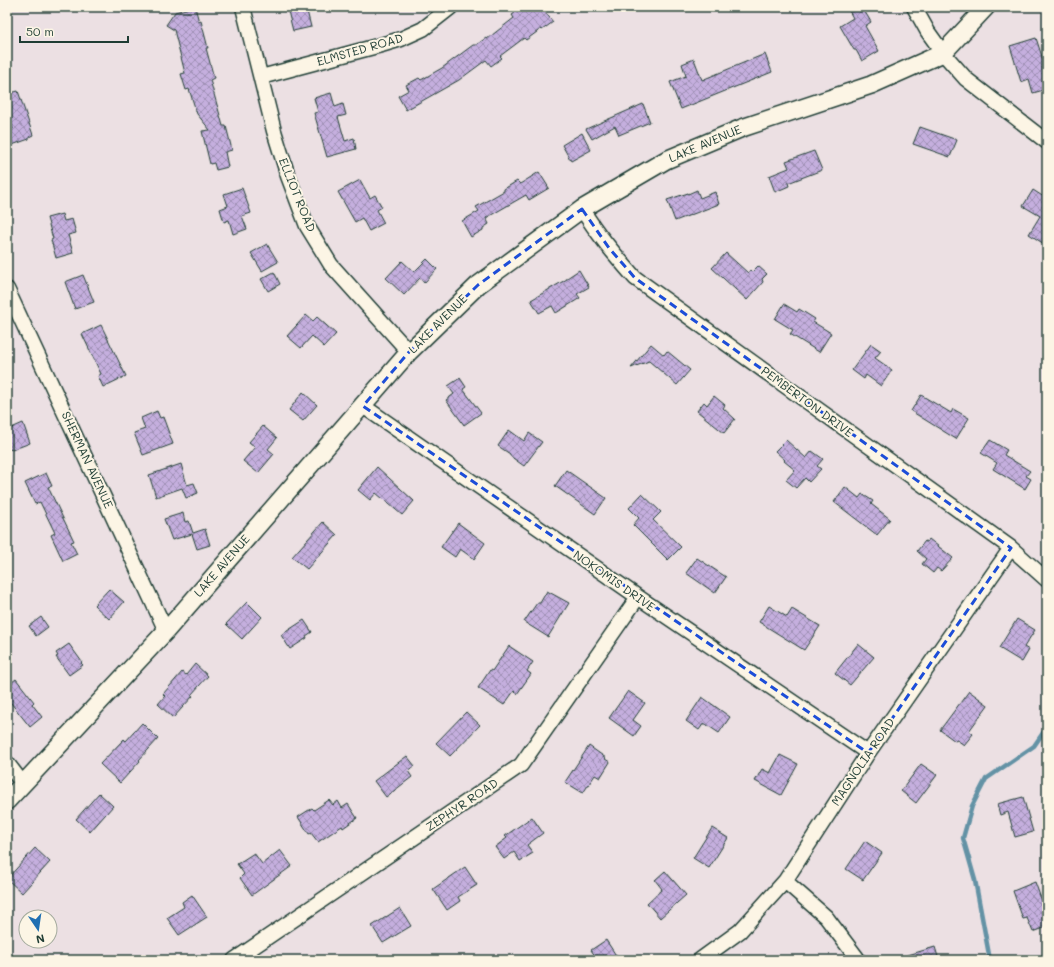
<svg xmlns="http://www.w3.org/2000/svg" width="1054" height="967" font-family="Mali,sans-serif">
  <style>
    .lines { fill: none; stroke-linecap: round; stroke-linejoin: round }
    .stream { stroke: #6392a5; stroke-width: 4.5 }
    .building { fill: url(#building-cross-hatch); stroke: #1f3d34 }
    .minor-casing { stroke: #1f3d34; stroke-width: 17 }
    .tertiary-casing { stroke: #1f3d34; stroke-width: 20 }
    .minor { stroke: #fcf5e5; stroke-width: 14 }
    .tertiary { stroke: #fcf5e5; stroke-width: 17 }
    .marked { fill: none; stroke: #1d4ed8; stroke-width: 3; stroke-dasharray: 8 5; stroke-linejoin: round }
    .labels { text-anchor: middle; stroke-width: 4; stroke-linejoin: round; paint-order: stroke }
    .street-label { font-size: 12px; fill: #1f3d34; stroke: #fcf5e5 }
  </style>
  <defs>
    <pattern id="building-cross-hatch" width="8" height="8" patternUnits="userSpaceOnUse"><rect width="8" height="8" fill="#c5afde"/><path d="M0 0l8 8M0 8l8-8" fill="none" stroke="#9f90b5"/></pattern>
  </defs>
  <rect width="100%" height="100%" fill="#ece0e3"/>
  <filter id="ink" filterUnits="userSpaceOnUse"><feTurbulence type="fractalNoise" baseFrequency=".025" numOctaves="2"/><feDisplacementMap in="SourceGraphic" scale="8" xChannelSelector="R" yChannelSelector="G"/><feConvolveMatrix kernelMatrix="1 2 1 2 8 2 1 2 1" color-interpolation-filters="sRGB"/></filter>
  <g filter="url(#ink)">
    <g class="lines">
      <path class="stream" d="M990 960 975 880 963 838 972 806 986 779 1034 746 1047 727"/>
    </g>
    <path class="building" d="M193 7H195L199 22 201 21 208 48H206L214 78 210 80 223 126H226L232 150 225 152 228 167 216 170 214 163 210 164 202 131 210 130 197 114 189 89 186 90 181 74 185 73 174 30 166 25 175 12Z
      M287 7H306L311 27 293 31Z
      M523 7H541L553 22 542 30 541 29 526 40 524 38 500 56 502 58 491 66 486 60 459 80 406 110 398 96 409 90 406 85 419 78 421 80 442 68 473 45H476L486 38 487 39 514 18 512 15Z
      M847 7H862L871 22 865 26 879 51 862 61 856 50H854L840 26 853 18Z
      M1036 38 1045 66 1042 67 1047 82V89L1033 93 1029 79 1021 82 1010 46Z
      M765 54 772 72 681 109 670 82 686 76 682 64 694 59 702 80Z
      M18 91 33 135 29 137V139L12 145 7 130 13 129 7 110V94Z
      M331 93 335 107 343 104 346 115 338 117 345 141 354 138 356 149 327 157 314 113 318 112 314 98Z
      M643 104 650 122 619 135 615 126 592 139 586 129Z
      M920 127 957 140 950 157 913 144Z
      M582 133 591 150 571 161 562 145Z
      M814 151 822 170 788 183 789 186 775 192 769 176 789 168 786 161Z
      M539 172 549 188 529 200 526 195 486 218 489 224 483 228V230L471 237 462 221 479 211 476 207 504 191V189L517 181 520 184Z
      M360 180 370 198 375 195 382 207 377 210 384 223 369 231 362 218 355 222 338 192Z
      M242 188 251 213 242 216 247 229 233 234 229 220 224 222 220 209 228 206 224 194Z
      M697 190 700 198 715 192 719 204 675 221 667 200 688 193V194Z
      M1033 190 1047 199V246L1029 234 1040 216 1023 206Z
      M62 214 64 221 72 219 76 233 68 235 73 253 56 258 51 240 53 239 47 218Z
      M267 244 278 262 262 271 251 253Z
      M726 253 748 273 750 270 752 272 758 266 767 274 762 279 763 282 747 300 712 268Z
      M427 259 437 269 424 283 420 278 404 295 386 278 402 261 414 272Z
      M579 270 589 287 577 294 580 298 556 313 552 306 539 313 531 300 567 279V278Z
      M274 272 280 284 268 291 261 279Z
      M83 275 94 302 75 309 65 282Z
      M784 304 797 312 799 309 815 319 813 322 831 333 819 352 790 334 793 330 775 319Z
      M306 315 313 321 317 317 336 334 324 347 312 336 301 348 287 336Z
      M101 325 126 376 103 387 98 376 101 374 82 334Z
      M651 344 664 355 667 351 690 370 677 385 649 361 631 368Z
      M871 344 881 351 875 358 892 370 881 386 866 375 864 379 852 370Z
      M460 378 466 387 463 389 481 413 464 425 446 400 454 394 448 386Z
      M303 392 317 405 303 421 289 410Z
      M921 395 951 413 953 409 969 418 956 439 911 411Z
      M714 396 725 405 723 408 735 419 724 433 697 411 704 402 707 405Z
      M157 411 160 418 163 417 173 444 143 455 134 433 145 429 141 418Z
      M23 423 30 443 12 450V449L7 450V430Z
      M263 426 277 438 268 449 274 454 258 473 243 461 255 447 249 442Z
      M509 430 524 441 529 433 542 442 524 466 510 456V454L498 446Z
      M786 440 806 458 812 451 823 459 817 466 821 469 809 482 805 478 796 488 786 480 795 470 784 461 785 460 775 451Z
      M990 440 1007 450 1004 455 1030 471 1026 476 1031 479 1025 489 993 469 997 463 981 453Z
      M181 464 187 485 194 483 198 493 186 498 182 488 156 497 149 475Z
      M377 467 414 501 402 515 376 493 370 500 358 490Z
      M566 470 606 498 595 514 555 486Z
      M46 473 52 486 48 487 74 541 71 542 77 554 63 561 51 535 55 533 40 502 35 504 25 483Z
      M845 487 859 498 862 494 873 501 871 504 890 519 877 535 834 502Z
      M642 494 661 512 653 520 681 547 668 560 633 525 639 518 629 508Z
      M183 513 185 522 189 521 193 533 205 529 210 545 197 549 192 534 172 540 164 519Z
      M323 522 337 535 307 569 292 557Z
      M458 523 485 543 474 559 460 549 455 557 441 547Z
      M929 539 953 558 941 571 937 568 933 573 922 564 926 559 917 551 925 541 927 542Z
      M697 558 726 577 715 593 686 573Z
      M109 589 124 602 109 619 94 605Z
      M547 591 569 603 548 637 524 622 537 603H540Z
      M247 602 262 617 242 639 226 624Z
      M769 606 787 617 792 609 820 626 804 650 759 622Z
      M41 617 48 627 36 636 29 626Z
      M1017 619 1035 630 1024 647 1029 650 1022 662 999 648Z
      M304 620 312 632 306 636 307 638 290 649 281 635Z
      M69 644 82 662 81 663 83 665 69 675 56 657 58 656 56 653Z
      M858 644 874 657 850 685 835 673Z
      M509 646 533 662 527 671 531 674 517 694 514 691 504 705 478 688 490 670 492 671Z
      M195 664 208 676 191 695 193 696 173 718 158 704 165 696 163 694 182 672 186 675Z
      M16 679 34 702 32 704 42 717 30 727 7 698V686Z
      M628 691 645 703 633 720 641 726 634 736 609 718Z
      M969 691 988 705 969 731 973 734 964 745 957 740 955 741 940 730Z
      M702 697 730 717 719 733 704 723 699 730 686 721Z
      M466 712 480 725 450 756 436 743Z
      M142 723 158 739 139 760 140 761 120 783 100 764 124 739 126 741Z
      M589 746 606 758 605 759 610 762 600 778 595 775 583 793 565 782Z
      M780 755 798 764 781 795 755 781 762 769 770 773Z
      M407 756 415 766 408 771 412 777 386 797 374 781Z
      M921 764 937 775 916 803 901 791Z
      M99 793 113 806 90 832 76 819Z
      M1023 797 1033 832 1015 837 1008 812 1000 815 997 804Z
      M329 800 333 805 338 801 342 808 348 804 357 818 343 828 342 826 318 842 311 833 309 834 298 817 312 808 314 810Z
      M532 817 543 833 527 845 533 853 520 861 514 852 504 859 495 847 507 838 505 836Z
      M712 828 728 838 709 868 693 858Z
      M865 841 882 853 863 880 846 869Z
      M35 848 50 862 22 893 7 879Z
      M280 850 292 866 252 895 240 878 244 874 237 864 254 853 262 864Z
      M465 867 477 885 458 897 460 901 447 910 433 889Z
      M665 871 686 895 660 918 647 903 662 889 655 880Z
      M1035 882 1047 915V927L1033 932 1027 918 1023 919 1013 891Z
      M192 895 207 917 179 935 167 918 184 907 182 902Z
      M400 908 411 926 383 943 372 926Z
      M606 940 619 960H598L591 950Z
      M935 947 939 960H902L901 957Z"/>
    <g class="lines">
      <defs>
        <path id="minor" d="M243 7 274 131 288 176 307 226 331 265 409 352
          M914 7 928 32 943 53 966 79 1047 142
          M261 77 381 45 401 39 423 29 451 7
          M582 209C597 234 616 256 635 278L1011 548 1047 580
          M7 289 166 631
          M363 406 638 597 868 753
          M7 763 23 784
          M785 881 826 917 857 958V960
          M234 960 521 765 638 597
          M700 960 740 931 785 881 868 753 1011 548"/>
        <path id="tertiary" d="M7 801 166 631 409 352 478 285 582 209 666 160 742 128 871 85 943 53 986 7"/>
      </defs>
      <use href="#minor" class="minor-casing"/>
      <use href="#tertiary" class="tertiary-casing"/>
      <use href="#minor" class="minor"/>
      <use href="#tertiary" class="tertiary"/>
    </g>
  </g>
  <path class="marked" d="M582 209 609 248 635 278 1011 548 868 753 363 406 409 352 478 285Z"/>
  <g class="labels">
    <g class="street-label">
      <text transform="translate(360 50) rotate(-16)" y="4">ELMSTED ROAD</text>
      <text transform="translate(705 144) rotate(-23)" y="4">LAKE AVENUE</text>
      <text transform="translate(297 195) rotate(68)" y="4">ELLIOT ROAD</text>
      <text transform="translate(438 324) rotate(-45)" y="4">LAKE AVENUE</text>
      <text transform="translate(807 402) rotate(36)" y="4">PEMBERTON DRIVE</text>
      <text transform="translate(87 460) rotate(65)" y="4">SHERMAN AVENUE</text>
      <text transform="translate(222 566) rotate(-49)" y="4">LAKE AVENUE</text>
      <text transform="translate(614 581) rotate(35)" y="4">NOKOMIS DRIVE</text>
      <text transform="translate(863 762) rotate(-56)" y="4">MAGNOLIA ROAD</text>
      <text transform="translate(462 805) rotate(-34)" y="4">ZEPHYR ROAD</text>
    </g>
  </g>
  <rect width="1054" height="967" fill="none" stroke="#fcf5e5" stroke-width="24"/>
  <rect x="12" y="12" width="1030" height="943" fill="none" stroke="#1f3d34" stroke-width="1.5" filter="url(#ink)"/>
  <g transform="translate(38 929) rotate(167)"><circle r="19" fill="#fcf5e5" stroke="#a4ab9e"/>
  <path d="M0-3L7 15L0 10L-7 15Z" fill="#1f6fb2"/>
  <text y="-6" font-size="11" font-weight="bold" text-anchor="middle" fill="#1f3d34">N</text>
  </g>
  <path d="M20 36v6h108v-6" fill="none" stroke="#1f3d34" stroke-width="2"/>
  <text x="26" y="36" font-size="12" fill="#1f3d34" stroke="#fcf5e5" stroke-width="3" paint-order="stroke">50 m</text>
</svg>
